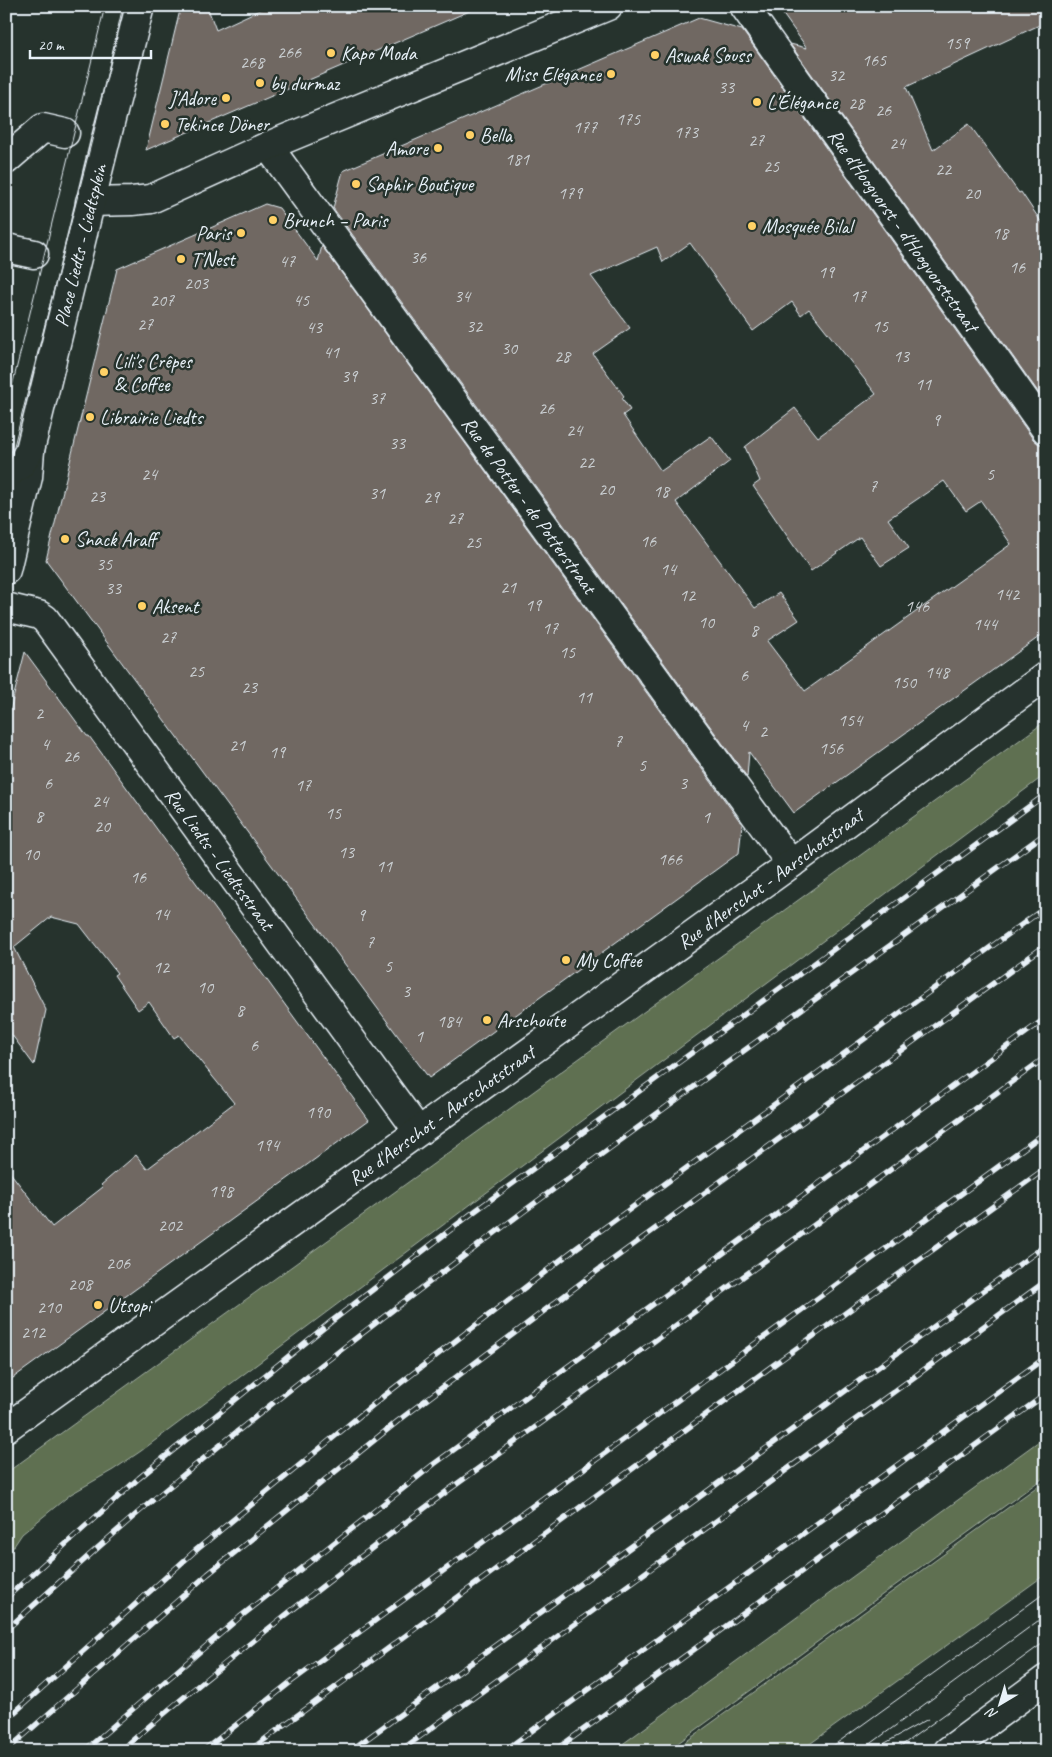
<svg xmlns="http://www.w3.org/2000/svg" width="1052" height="1757" viewBox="0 0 1052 1757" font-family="Caveat,sans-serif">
  <rect width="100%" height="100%" fill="#26332d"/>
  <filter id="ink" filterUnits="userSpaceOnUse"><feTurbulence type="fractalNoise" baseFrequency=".02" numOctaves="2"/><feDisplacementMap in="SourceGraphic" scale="10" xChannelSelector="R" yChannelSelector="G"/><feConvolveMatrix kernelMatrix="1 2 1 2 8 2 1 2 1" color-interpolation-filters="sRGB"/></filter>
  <g filter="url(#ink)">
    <g fill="#5e6f51" stroke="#a3b0a4">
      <path d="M1046 721V774L141 1451 113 1470 71 1494 22 1534 6 1558V1473Z"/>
      <path d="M1046 1436V1476L667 1751H613Z"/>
      <path d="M1046 1480V1574L800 1751H673Z"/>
    </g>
    <g fill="#706862" stroke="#e8f1f8" fill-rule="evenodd">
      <path d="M181 6H207L216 30 268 6H481L146 150Z"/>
      <path d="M777 6H1046V22L906 87 933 150 969 124 1019 193 1021 192 1046 229V403L790 44 807 48Z"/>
      <path d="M699 18 742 30 1033 439 1039 444 1046 445V632L794 813 749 752 747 777 333 208 343 171ZM690 243 753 331 792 302 801 315 809 309 876 394 818 437 795 408 745 447 760 481 753 486 811 571 860 537 881 566 909 548 888 519 944 481 966 511 981 501 1011 544 805 691 767 641 799 620 779 593 755 608 676 502 730 461 711 436 661 471 623 415 630 410 622 398 624 396 593 354 630 328 591 276 657 247 663 262Z"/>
      <path d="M265 204 279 208 318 261 322 246 742 824 739 853 429 1078 46 560 117 269Z"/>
      <path d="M25 652 87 736H89L369 1120 6 1383V1167L52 1227 103 1187 101 1185 136 1155 147 1169 234 1103 179 1035 174 1038 149 1002 138 1010 114 975 117 973 79 924 51 917 14 947 46 1010 34 1065 6 1027V726Z"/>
    </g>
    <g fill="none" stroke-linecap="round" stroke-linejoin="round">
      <g stroke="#e8f1f8" stroke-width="31">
        <g id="street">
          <path id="s1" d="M744 6 1046 430"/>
          <path id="s2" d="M268 146 791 864"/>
          <path d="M6 160 43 128 65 133"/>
          <path d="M90 202 132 201 151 199 268 146 608 6"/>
          <path d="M6 248 34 254"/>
          <path d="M6 570 28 477 30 450"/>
          <path id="s3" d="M6 607 39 615 45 619 418 1131"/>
          <path id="s4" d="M6 1428 791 864 1046 676"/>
          <path d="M948 1751 1046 1679"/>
        </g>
      </g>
      <g stroke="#e8f1f8" stroke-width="31">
        <g id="secondary">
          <path id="s5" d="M6 475 20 465 30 450 105 143 140 6"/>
        </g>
      </g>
      <use href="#street" stroke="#26332d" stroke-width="28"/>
      <use href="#secondary" stroke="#26332d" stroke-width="28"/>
      <g stroke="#e8f1f8" stroke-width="1">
        <path d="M6 411 105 6"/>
        <path d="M6 477 92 140 123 6"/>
        <path d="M826 1751 1046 1592"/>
        <path d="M861 1751 1046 1615"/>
        <path d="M871 1751 928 1719"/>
        <path d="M894 1751 1046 1641"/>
      </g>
      <g stroke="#e8f1f8" stroke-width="5.5">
        <g id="rail">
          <path d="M6 1598 139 1478 332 1321 471 1214 1046 794"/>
          <path d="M6 1630C57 1585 107 1538 159 1495 444 1260 747 1050 1046 833"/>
          <path d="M6 1720 195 1551 385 1395 575 1249 1046 907"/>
          <path d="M6 1751 208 1574 398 1421 593 1274 1046 945"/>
          <path d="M84 1751 240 1617 434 1464 1046 1018"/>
          <path d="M120 1751C227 1659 338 1573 450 1489L1046 1057"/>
          <path d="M203 1751 292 1681 1046 1132"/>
          <path d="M249 1751 772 1366 1046 1168"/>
          <path d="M350 1751 1046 1245"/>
          <path d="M400 1751 1046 1281"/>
          <path d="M504 1751 1046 1357"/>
          <path d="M554 1751 1046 1394"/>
        </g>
      </g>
      <use href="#rail" stroke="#26332d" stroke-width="4" stroke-dasharray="11" stroke-linecap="butt"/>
    </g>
  </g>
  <g fill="#ffd166" stroke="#26332d" stroke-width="2">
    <circle cx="331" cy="53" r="5"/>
    <circle cx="655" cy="55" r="5"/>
    <circle cx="611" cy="74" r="5"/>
    <circle cx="260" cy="83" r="5"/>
    <circle cx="226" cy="98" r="5"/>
    <circle cx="757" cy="102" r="5"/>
    <circle cx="165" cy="124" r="5"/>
    <circle cx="470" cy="135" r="5"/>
    <circle cx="438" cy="148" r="5"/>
    <circle cx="356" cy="184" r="5"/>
    <circle cx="273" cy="220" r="5"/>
    <circle cx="752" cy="226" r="5"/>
    <circle cx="241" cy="233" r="5"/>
    <circle cx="181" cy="259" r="5"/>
    <circle cx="104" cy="372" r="5"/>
    <circle cx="90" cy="417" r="5"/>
    <circle cx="65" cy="539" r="5"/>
    <circle cx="142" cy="606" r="5"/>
    <circle cx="566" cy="960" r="5"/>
    <circle cx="487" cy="1020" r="5"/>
    <circle cx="98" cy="1305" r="5"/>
  </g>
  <g text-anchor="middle" stroke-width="5" stroke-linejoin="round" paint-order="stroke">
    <g font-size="18" fill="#cacfd2">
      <text x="957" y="49">159</text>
      <text x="289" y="58">266</text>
      <text x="874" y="66">165</text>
      <text x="252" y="68">268</text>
      <text x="836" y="81">32</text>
      <text x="726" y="93">33</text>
      <text x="856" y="109">28</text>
      <text x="883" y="116">26</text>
      <text x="628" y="125">175</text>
      <text x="585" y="133">177</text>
      <text x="686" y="138">173</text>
      <text x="756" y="146">27</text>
      <text x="897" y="149">24</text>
      <text x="517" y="165">181</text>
      <text x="771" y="172">25</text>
      <text x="943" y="175">22</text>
      <text x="570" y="199">179</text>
      <text x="972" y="199">20</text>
      <text x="1000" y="239">18</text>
      <text x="418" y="263">36</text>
      <text x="287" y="267">47</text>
      <text x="1017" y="273">16</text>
      <text x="826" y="278">19</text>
      <text x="196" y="289">203</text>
      <text x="462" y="302">34</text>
      <text x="858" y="302">17</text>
      <text x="162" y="306">207</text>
      <text x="301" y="306">45</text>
      <text x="145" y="330">27</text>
      <text x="474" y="332">32</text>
      <text x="880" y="332">15</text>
      <text x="314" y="333">43</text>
      <text x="509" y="354">30</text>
      <text x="331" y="358">41</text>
      <text x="562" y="362">28</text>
      <text x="901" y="362">13</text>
      <text x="349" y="382">39</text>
      <text x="923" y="390">11</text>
      <text x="377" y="404">37</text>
      <text x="546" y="414">26</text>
      <text x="936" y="426">9</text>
      <text x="574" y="436">24</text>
      <text x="397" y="449">33</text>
      <text x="586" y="468">22</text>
      <text x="149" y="480">24</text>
      <text x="990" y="480">5</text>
      <text x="873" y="492">7</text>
      <text x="606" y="495">20</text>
      <text x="661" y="497">18</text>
      <text x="377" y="499">31</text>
      <text x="97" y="502">23</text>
      <text x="431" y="503">29</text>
      <text x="455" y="524">27</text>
      <text x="648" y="547">16</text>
      <text x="473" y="548">25</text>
      <text x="104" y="570">35</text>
      <text x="668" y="575">14</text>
      <text x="508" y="593">21</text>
      <text x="113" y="594">33</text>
      <text x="1007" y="600">142</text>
      <text x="687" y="601">12</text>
      <text x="533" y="611">19</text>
      <text x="917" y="612">146</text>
      <text x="706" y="628">10</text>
      <text x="985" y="630">144</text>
      <text x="550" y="634">17</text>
      <text x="754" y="636">8</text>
      <text x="168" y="643">27</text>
      <text x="567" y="658">15</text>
      <text x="196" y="677">25</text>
      <text x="937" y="678">148</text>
      <text x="744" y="681">6</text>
      <text x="904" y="688">150</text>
      <text x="249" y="693">23</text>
      <text x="584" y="703">11</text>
      <text x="39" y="719">2</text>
      <text x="850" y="726">154</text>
      <text x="744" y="731">4</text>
      <text x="763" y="737">2</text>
      <text x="618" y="747">7</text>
      <text x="45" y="750">4</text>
      <text x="237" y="751">21</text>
      <text x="831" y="754">156</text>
      <text x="277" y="758">19</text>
      <text x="71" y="762">26</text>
      <text x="642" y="771">5</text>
      <text x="48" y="789">6</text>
      <text x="683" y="789">3</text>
      <text x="303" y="791">17</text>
      <text x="100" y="807">24</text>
      <text x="333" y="819">15</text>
      <text x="39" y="822">8</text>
      <text x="706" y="823">1</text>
      <text x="102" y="832">20</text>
      <text x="346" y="858">13</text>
      <text x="31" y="860">10</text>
      <text x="670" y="865">166</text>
      <text x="384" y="872">11</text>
      <text x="138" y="883">16</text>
      <text x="161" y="920">14</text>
      <text x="361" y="921">9</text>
      <text x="370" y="948">7</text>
      <text x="388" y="972">5</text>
      <text x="161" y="973">12</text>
      <text x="205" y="993">10</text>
      <text x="406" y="997">3</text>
      <text x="240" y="1016">8</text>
      <text x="449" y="1027">184</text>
      <text x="419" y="1042">1</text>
      <text x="254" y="1051">6</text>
      <text x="318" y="1118">190</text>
      <text x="267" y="1151">194</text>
      <text x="221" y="1197">198</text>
      <text x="170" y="1231">202</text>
      <text x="118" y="1269">206</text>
      <text x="80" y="1290">208</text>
      <text x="49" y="1313">210</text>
      <text x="33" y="1338">212</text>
    </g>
    <g font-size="20" fill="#e8f1f8" stroke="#26332d" text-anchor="start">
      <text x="341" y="60">Kapo Moda</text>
      <text x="665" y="62">Aswak Souss</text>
      <text x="601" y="81" text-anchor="end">Miss Elégance</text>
      <text x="270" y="90">by durmaz</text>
      <text x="216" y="105" text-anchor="end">J'Adore</text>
      <text x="767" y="109">L'Élégance</text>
      <text x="175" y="131">Tekince Döner</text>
      <text x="480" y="142">Bella</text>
      <text x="428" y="155" text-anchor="end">Amore</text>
      <text x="366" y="191">Saphir Boutique</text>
      <text x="283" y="227">Brunch – Paris</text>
      <text x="762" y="233">Mosquée Bilal</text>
      <text x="231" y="240" text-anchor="end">Paris</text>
      <text x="191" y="266">T'Nest</text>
      <text x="114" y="368">Lili's Crêpes<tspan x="114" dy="23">&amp; Coffee</tspan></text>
      <text x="100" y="424">Librairie Liedts</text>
      <text x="75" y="546">Snack Araff</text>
      <text x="152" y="613">Aksent</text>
      <text x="576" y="967">My Coffee</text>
      <text x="497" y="1027">Arschoute</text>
      <text x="108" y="1312">Utsopi</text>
    </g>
    <g font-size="20" fill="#e8f1f8" stroke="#26332d">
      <text dy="7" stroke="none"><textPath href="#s1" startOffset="275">Rue d'Hoogvorst - d'Hoogvorststraat</textPath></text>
      <text dy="7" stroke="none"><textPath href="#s5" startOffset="246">Place Liedts - Liedtsplein</textPath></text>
      <text dy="7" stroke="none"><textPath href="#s2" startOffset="444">Rue de Potter - de Potterstraat</textPath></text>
      <text dy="7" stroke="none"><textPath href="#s3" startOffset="338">Rue Liedts - Liedtsstraat</textPath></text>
      <text dy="7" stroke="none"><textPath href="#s4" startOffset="941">Rue d'Aerschot - Aarschotstraat</textPath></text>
      <text dy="7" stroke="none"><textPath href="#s4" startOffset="536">Rue d'Aerschot - Aarschotstraat</textPath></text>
    </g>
  </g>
  <rect width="1052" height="1757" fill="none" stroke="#26332d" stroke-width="25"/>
  <rect x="12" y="12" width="1027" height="1732" fill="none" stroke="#e8f1f8" stroke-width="2" filter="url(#ink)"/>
  <g transform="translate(1000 1704) rotate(218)" stroke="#26332d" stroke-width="4" paint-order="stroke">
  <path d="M0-4L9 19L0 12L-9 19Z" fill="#e8f1f8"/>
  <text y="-8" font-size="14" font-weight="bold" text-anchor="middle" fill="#e8f1f8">N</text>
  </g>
  <path d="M30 50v8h121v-8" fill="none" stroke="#e8f1f8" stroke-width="2.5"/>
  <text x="38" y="50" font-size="15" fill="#e8f1f8" stroke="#26332d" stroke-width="4" paint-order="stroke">20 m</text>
</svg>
